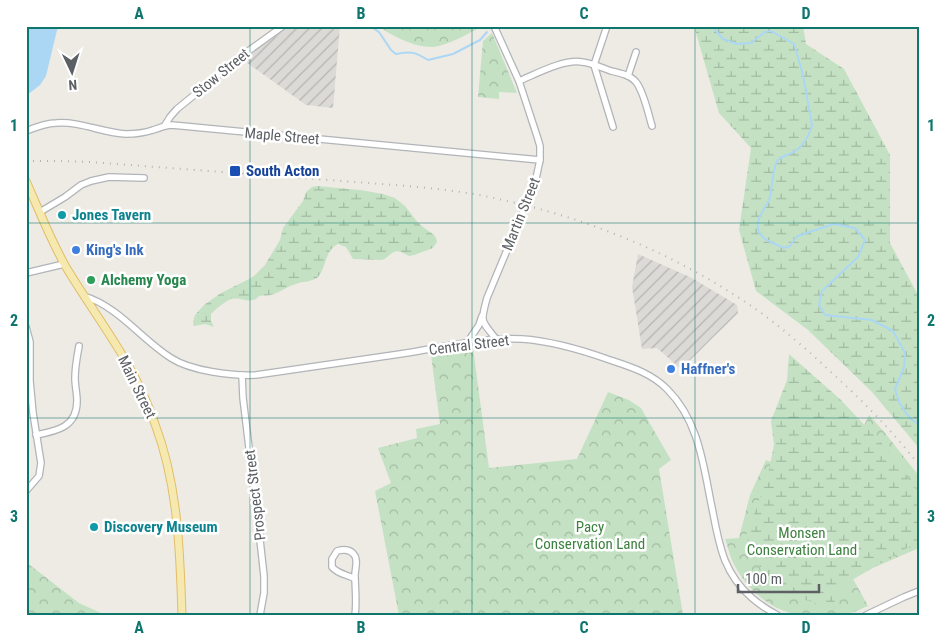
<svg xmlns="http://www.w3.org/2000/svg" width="945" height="641" viewBox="0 0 945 641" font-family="'Roboto Condensed',sans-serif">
  <defs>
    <pattern id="industrial-furrows" width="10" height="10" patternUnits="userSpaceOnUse" patternTransform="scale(1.25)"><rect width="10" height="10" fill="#dcdad6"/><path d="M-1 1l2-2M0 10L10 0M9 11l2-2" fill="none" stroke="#b6b4b1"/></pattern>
    <pattern id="forest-crowns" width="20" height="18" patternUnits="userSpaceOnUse" patternTransform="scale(1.25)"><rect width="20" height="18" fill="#c4e2c3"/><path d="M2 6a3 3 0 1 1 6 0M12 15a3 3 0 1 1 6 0" fill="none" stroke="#a2baa2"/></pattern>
    <pattern id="wetland-marsh" width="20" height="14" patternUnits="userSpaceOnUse" patternTransform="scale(1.25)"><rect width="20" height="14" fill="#c4e2c3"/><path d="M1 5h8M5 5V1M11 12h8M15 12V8" fill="none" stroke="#a2baa2"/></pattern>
  </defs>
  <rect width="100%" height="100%" fill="#edebe4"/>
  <g fill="url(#industrial-furrows)">
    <path d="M290 26H340L333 108 306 105 243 60Z"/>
    <path d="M638 254 692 278 737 305 738 313 681 369 657 348 642 349 632 287Z"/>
  </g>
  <g fill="url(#forest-crowns)">
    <path d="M378 26H483C469 33 448 46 432 47 414 47 392 36 378 26Z"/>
    <path d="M492 33 517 93 499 92V99L478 97 483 41Z"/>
    <path d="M473 348 489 468 577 459 608 392 629 400 641 408 671 460 659 469 683 615H399L375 491 391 483 378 448 417 438 416 429 440 424 431 355Z"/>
    <path d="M869 415 885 433 919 476V548L852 577 868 606C862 608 856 612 850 613 840 616 829 615 819 615 812 615 803 616 796 614 771 610 748 590 736 568 730 559 729 549 725 539L739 538 750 495 766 460 834 487Z"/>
    <path d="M26 562 79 603 105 615H26Z"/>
  </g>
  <g fill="url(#wetland-marsh)">
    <path d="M694 26H803L806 44 844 69 890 155V243L919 297V448L872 392 808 330 756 291 739 230 751 148 719 113Z"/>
    <path d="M317 186 360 190 383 194 395 198 405 206 419 224 434 235 436 238 437 242 433 248 414 255 409 256 401 252 397 251 392 253 386 258 382 260 353 259 346 247 338 244C324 251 327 267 318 277 313 282 303 281 296 284 288 286 282 291 274 294 270 296 264 295 259 296 249 306 242 296 231 299 224 302 216 309 211 314V321L214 327 205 324 194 326 193 322 195 315 204 305 221 293 247 280 254 276 265 265 280 240 283 228 303 201 306 192 312 187Z"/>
    <path d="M789 354 841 400 885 447 919 493V541L840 587 832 608 772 590 756 560 746 535 767 479 774 445 771 421 787 380Z"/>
  </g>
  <path fill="#abd7f5" d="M26 26H58L46 76 40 85 26 96Z"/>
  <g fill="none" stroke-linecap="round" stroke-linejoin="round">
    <g stroke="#abd7f5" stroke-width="2">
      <path d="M370 26 379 32 391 50 396 54C411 51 415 52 428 60L453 54 480 40 487 32"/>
      <path d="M712 26 723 39 737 44 751 43 765 32 771 31 794 44 803 75 812 126C809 135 803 146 795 151 790 155 783 155 778 160 773 164 772 188 770 197 767 208 753 220 759 232 763 241 776 244 784 248L790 246 796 237 812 231 834 224 855 228 865 240 858 257 822 291 819 305 825 315 872 320 893 331 905 353 904 367 895 389 899 402 906 413 912 420 919 424"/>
    </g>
    <g stroke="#b1b4b8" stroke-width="8">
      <g id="minor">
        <path d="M494 26 519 81 537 136 540 146V160L535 183 487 298C480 323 481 320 496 339"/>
        <path d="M594 65 613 127"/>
        <path d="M594 65 607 26"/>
        <path d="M628 76 636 52"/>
        <path d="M519 81C536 74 563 59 582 62 592 63 602 68 611 71 620 73 630 75 636 82 644 92 648 113 652 126"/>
        <path d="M165 125 170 117 177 109 247 52 283 26"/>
        <path d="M26 131C36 127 46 123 56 123 80 121 103 133 126 134 135 134 144 133 153 130 160 128 165 125 172 125L540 160"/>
        <path d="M40 212 65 197 81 185 91 181 109 177 144 178"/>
        <path d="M26 273 64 264"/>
        <path d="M84 296C119 307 141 339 171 358 191 371 232 376 256 375 309 367 361 360 413 352 449 346 486 337 522 339 552 341 582 350 610 360 631 367 651 373 667 389 698 420 703 462 711 503 719 541 721 571 752 598 760 605 768 610 777 615"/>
        <path d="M26 327 30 342V381L33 413 41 463 39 476 26 491"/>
        <path d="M467 343 479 325 482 316"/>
        <path d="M242 375 243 398 258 522 264 576V593L260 615"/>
        <path d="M36 435C57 431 77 427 77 401 77 393 75 386 75 378 75 367 77 357 79 346"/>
        <path d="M355 615C357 601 355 589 355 575 355 569 358 562 355 556 351 549 344 549 337 551L332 559V567C339 575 347 574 355 579"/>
        <path d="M866 615 904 597 919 591"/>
      </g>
    </g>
    <g stroke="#e2bd68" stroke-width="9">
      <path id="major" d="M26 181C39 210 50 239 66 267 85 299 108 330 127 363 138 382 148 403 155 424 178 485 180 550 182 615"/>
    </g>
    <use href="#minor" stroke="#fff" stroke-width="5.5"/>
    <use href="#major" stroke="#f6e9b0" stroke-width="7"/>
    <path stroke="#b2b3b3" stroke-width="2" stroke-dasharray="1 6" stroke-linecap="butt" d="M26 161H58L90 162 408 186C438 189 469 192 498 199 593 219 685 258 764 315 788 333 811 353 833 374 864 402 893 432 919 465"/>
  </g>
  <path fill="none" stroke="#0f766e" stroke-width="1" stroke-opacity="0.55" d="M250 26V615M472 26V615M695 26V615M26 223H919M26 418H919"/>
  <rect fill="#1a4fb4" stroke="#fff" stroke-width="2" x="229" y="165" width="12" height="12" rx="2.5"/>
  <g fill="#0f9aa8" stroke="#fff" stroke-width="2">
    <circle cx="62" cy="215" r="5"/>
    <circle cx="94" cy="527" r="5"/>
  </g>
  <g fill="#3f7fe0" stroke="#fff" stroke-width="2">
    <circle cx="76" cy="250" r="5"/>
    <circle cx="671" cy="369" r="5"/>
  </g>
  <circle fill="#2e9e5b" stroke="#fff" stroke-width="2" cx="91" cy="280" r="5"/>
  <g text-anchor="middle" stroke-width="5" stroke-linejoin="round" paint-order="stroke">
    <g font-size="15" fill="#5c5f63" stroke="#fff">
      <text transform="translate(221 73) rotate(-39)" y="5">Stow Street</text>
      <text transform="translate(282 136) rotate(5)" y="5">Maple Street</text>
      <text transform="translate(521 214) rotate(-68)" y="5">Martin Street</text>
      <text transform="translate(469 345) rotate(-7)" y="5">Central Street</text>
      <text transform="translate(137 387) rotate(64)" y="5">Main Street</text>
      <text transform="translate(255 495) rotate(-97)" y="5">Prospect Street</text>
    </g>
    <g font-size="15" font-weight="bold" fill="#164399" stroke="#fff" text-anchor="start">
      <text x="246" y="176">South Acton</text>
    </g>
    <g font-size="15" font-weight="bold" fill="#0d838f" stroke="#fff" text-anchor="start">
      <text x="72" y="220">Jones Tavern</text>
      <text x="104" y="532">Discovery Museum</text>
    </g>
    <g font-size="15" font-weight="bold" fill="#366cbe" stroke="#fff" text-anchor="start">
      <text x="86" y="255">King's Ink</text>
      <text x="681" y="374">Haffner's</text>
    </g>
    <g font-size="15" font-weight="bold" fill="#27864d" stroke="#fff" text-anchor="start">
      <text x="101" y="285">Alchemy Yoga</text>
    </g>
    <g font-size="15" fill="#3e8040" stroke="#fff">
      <text x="590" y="532">Pacy<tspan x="590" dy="17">Conservation Land</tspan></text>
      <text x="802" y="538">Monsen<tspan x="802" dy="17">Conservation Land</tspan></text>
    </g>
  </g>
  <rect width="945" height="641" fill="none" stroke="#ffffff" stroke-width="55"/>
  <g transform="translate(72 72) rotate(176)" stroke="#ffffff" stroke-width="4" paint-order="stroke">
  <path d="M0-4L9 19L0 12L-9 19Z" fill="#5c5f63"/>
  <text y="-8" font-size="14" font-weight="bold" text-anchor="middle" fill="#5c5f63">N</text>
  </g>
  <path d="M738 584v8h81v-8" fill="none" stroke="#5c5f63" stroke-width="2.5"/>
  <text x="745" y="584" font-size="15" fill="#5c5f63" stroke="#ffffff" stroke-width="4" paint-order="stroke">100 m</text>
  <rect x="28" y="28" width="890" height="586" fill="none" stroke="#0f766e" stroke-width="2"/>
  <g font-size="16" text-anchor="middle" font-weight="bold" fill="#0f766e">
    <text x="139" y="19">A</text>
    <text x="361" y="19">B</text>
    <text x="584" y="19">C</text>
    <text x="806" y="19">D</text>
    <text x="14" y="131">1</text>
    <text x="931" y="131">1</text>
    <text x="14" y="326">2</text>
    <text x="931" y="326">2</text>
    <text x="14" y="522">3</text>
    <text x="931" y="522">3</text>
    <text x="139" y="633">A</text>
    <text x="361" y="633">B</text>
    <text x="584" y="633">C</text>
    <text x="806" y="633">D</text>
  </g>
</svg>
